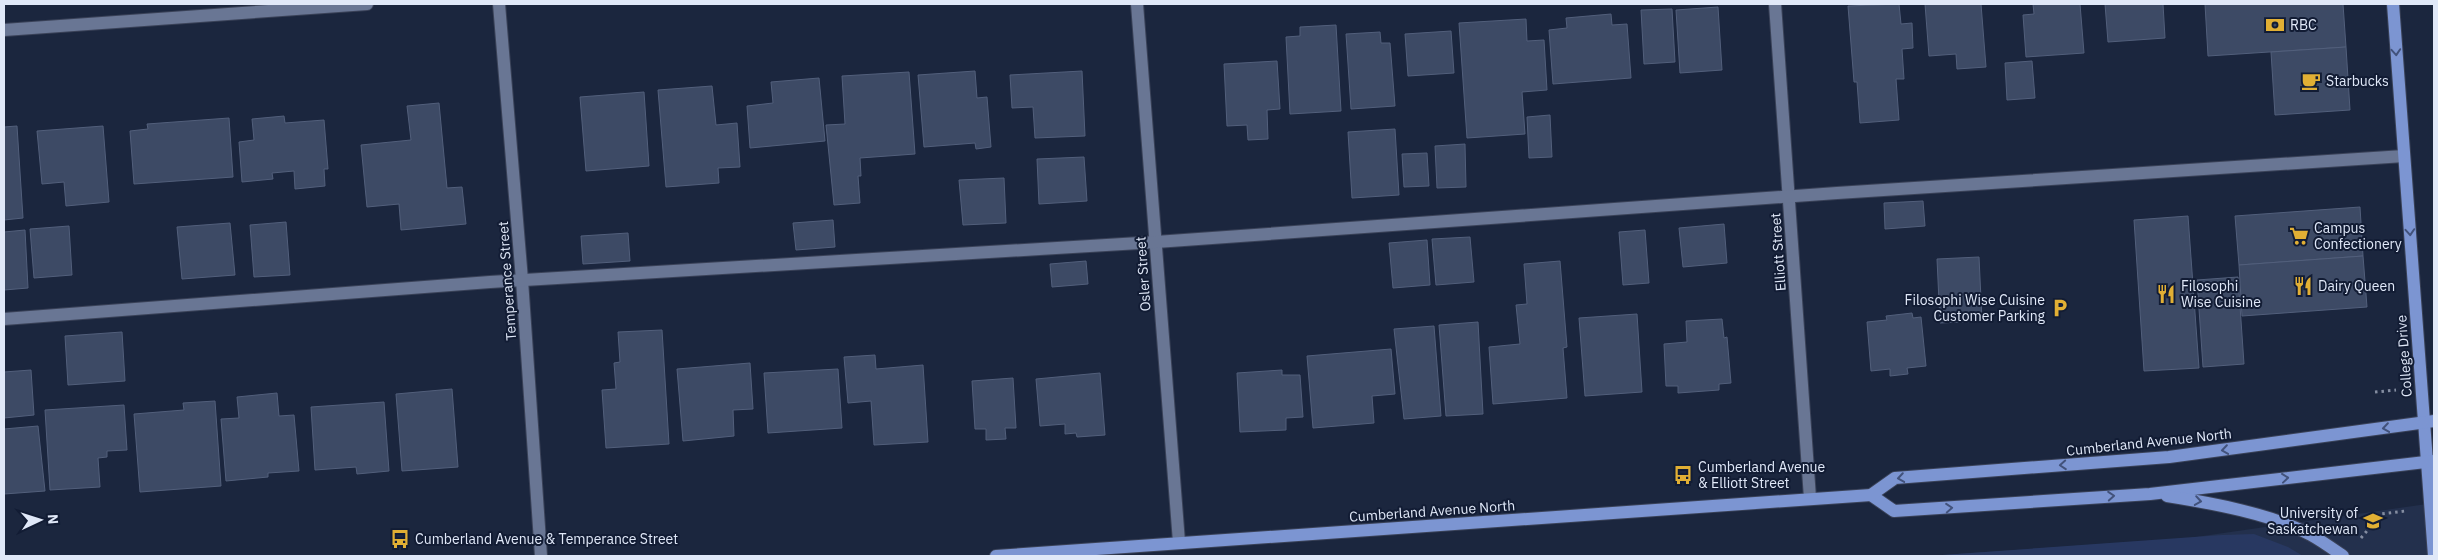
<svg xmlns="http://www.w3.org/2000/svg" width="2438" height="560" viewBox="0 0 2438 560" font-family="'IBM Plex Sans',sans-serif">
  <rect width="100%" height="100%" fill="#1b263e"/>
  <path fill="#23304d" d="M2434 503V556H1928L2189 538Z"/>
  <path fill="#283861" d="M2254 534 2288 547 2303 556H1928L2222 535Z"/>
  <g fill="#3d4a65" stroke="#525f7b">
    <path d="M1899 4 1901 24 1912 23 1913 48 1902 49 1904 79H1896L1899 120 1860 123 1857 82H1854L1848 6Z"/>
    <path d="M1925 4H1981L1986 67 1957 69 1956 54 1929 56Z"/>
    <path d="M2033 4H2080L2084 53 2026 57 2023 15 2034 14Z"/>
    <path d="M2105 4H2163L2165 38 2108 42Z"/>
    <path d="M2205 4H2343L2346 47 2208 56Z"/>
    <path d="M1718 7 1722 70 1680 73 1676 10Z"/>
    <path d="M1672 9 1675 62 1644 64 1641 10Z"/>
    <path d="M1611 14 1612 25 1627 24 1631 78 1553 84 1549 30 1567 28 1566 18Z"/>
    <path d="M1526 19 1527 41 1544 40 1547 90 1522 92 1525 134 1467 138 1459 23Z"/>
    <path d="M1336 25 1341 111 1290 114 1286 37 1300 36V27Z"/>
    <path d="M1451 31 1454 73 1408 76 1405 34Z"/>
    <path d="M1380 32 1381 43H1390L1395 106 1351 109 1346 34Z"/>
    <path d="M2346 47 2350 110 2275 115 2271 52Z"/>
    <path d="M1277 61 1280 109 1267 110 1268 139 1248 140 1247 125 1227 126 1224 64Z"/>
    <path d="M2032 61 2035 98 2007 100 2005 63Z"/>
    <path d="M975 71 977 98 987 97 991 147 976 149 975 143 924 147 918 75Z"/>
    <path d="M1082 71 1085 136 1035 138 1033 107 1012 108 1010 75Z"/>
    <path d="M909 72 915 154 860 158 861 176H858L860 203 834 205 826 125 845 124 842 76Z"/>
    <path d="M819 78 825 141 750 148 747 106 773 103 771 82Z"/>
    <path d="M712 86 716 125 737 123 740 167 718 168 719 183 666 187 658 90Z"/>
    <path d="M644 92 649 166 586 171 580 97Z"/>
    <path d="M439 103 447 188 462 187 466 224 401 230 399 204 367 207 361 145 411 140 407 106Z"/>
    <path d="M1550 115 1552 157 1529 158 1527 117Z"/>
    <path d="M284 116 285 123 324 120 328 169H324L325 186 295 189 294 171 272 173 273 179 242 182 239 142 254 140 252 119Z"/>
    <path d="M229 118 233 177 134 184 130 131 148 129 147 124Z"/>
    <path d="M17 126 23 218 4 220V127Z"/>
    <path d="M103 126 109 202 66 206 64 182 42 184 37 131Z"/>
    <path d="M1395 129 1399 195 1352 198 1348 132Z"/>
    <path d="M1465 144 1466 187 1437 188 1435 146Z"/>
    <path d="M1427 153 1429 186 1404 187 1402 154Z"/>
    <path d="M1084 157 1087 201 1039 204 1037 159Z"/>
    <path d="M1004 178 1006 223 963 225 959 180Z"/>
    <path d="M1923 201 1925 226 1885 229 1884 203Z"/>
    <path d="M2360 207 2363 256 2239 265 2235 216Z"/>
    <path d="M2188 216 2199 368 2144 371 2134 220Z"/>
    <path d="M833 220 835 247 796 250 793 223Z"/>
    <path d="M286 222 290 275 254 277 250 225Z"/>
    <path d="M230 223 235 275 182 279 177 227Z"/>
    <path d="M1724 224 1727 263 1683 267 1679 228Z"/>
    <path d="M69 226 72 275 34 278 30 229Z"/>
    <path d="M25 230 28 288 4 290V232Z"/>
    <path d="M1645 230 1649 283 1623 285 1619 232Z"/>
    <path d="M628 233 630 261 583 264 581 236Z"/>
    <path d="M1470 237 1474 282 1436 285 1432 239Z"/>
    <path d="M1427 240 1430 285 1393 288 1389 243Z"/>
    <path d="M2363 256 2367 307 2242 316 2239 265Z"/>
    <path d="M1979 257 1982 321 1940 323 1937 259Z"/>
    <path d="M1086 261 1088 284 1052 287 1050 264Z"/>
    <path d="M1560 261 1567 347 1563 348 1567 398 1493 404 1489 347 1520 344 1516 305 1527 304 1524 264Z"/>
    <path d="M2238 277 2244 364 2203 367 2197 280Z"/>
    <path d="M1912 313 1913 318 1921 317 1926 366 1907 368 1908 374 1890 376V369L1871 371 1867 322 1887 320 1886 316Z"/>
    <path d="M1637 314 1642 392 1585 396 1579 318Z"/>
    <path d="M1722 319 1724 338 1727 337 1731 383 1719 384V390L1678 393V386H1666L1664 344 1687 342 1686 321Z"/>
    <path d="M1478 322 1483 414 1446 416 1439 325Z"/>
    <path d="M1434 326 1441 416 1404 419 1394 329Z"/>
    <path d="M662 330 669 444 606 448 602 390 616 389 614 363 620 362 618 332Z"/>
    <path d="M122 332 125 381 68 385 65 336Z"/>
    <path d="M1391 349 1395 394 1372 396 1374 423 1313 428 1307 356Z"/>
    <path d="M875 355 876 369 923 365 928 442 874 445 871 401 848 403 844 357Z"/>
    <path d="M750 363 753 409 733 410 734 436 683 441 677 369Z"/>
    <path d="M838 369 842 428 768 433 764 373Z"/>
    <path d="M31 370 34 415 4 418V372Z"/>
    <path d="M1282 370V375H1300L1303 417 1286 418V430L1240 432 1237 373Z"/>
    <path d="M1100 373 1105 435 1077 437 1076 433 1065 434V424L1040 426 1036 379Z"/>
    <path d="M1013 378 1016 428H1005L1006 439 986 440V429H975L972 381Z"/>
    <path d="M452 389 458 467 402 471 396 394Z"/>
    <path d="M277 393 279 416 294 415 299 471 268 473V477L226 481 221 419 239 418 237 397Z"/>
    <path d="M215 401 221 486 140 492 134 414 184 410 183 403Z"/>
    <path d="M384 402 389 471 357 474 356 467 315 470 311 407Z"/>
    <path d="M124 405 127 450 107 451V457L98 458 100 487 50 490 45 410Z"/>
    <path d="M38 426 45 491 4 494V429Z"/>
  </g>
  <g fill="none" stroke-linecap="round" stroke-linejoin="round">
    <g stroke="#3a4258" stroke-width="14">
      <g id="minor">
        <path d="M499 4 522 280 541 556"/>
        <path d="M1137 4 1179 542"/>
        <path d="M1775 4 1810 498"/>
        <path d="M4 30 367 4"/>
        <path d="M4 319 490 282 1156 242 1837 193 2404 156"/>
      </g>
    </g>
    <g stroke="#3a4258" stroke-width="14">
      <g id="major">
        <path d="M2393 4 2434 556"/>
        <path d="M1871 495 1894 511 2150 494 2434 461"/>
        <path d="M2167 496C2211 503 2272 514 2311 535 2322 541 2333 549 2343 556"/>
        <path d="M996 556 1871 495 1895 478 2169 457 2434 421"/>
      </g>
    </g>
    <g stroke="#848da1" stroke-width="3" stroke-dasharray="2.5 4" stroke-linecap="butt">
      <path d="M2375 392 2396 390"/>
      <path d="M2361 538 2381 514 2405 511"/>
    </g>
    <use href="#minor" stroke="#697694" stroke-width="12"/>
    <use href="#major" stroke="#7c95d2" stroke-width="12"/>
  </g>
  <defs><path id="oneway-chevron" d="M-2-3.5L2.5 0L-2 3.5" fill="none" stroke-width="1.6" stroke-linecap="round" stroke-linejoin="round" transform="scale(1.25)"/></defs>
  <g stroke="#42527b">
    <use href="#oneway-chevron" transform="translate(2396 52) rotate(86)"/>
    <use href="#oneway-chevron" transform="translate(2410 232) rotate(86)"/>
    <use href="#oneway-chevron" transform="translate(2386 428) rotate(172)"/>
    <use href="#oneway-chevron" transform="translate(2225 450) rotate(172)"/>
    <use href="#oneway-chevron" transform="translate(2063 465) rotate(176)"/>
    <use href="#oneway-chevron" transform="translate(1901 478) rotate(171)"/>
    <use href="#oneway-chevron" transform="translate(2285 478) rotate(-6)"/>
    <use href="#oneway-chevron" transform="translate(2111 496) rotate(-4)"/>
    <use href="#oneway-chevron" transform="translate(2198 501) rotate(9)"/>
    <use href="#oneway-chevron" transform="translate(1949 508) rotate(-4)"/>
  </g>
  <defs>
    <g id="bank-bare" transform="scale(1.5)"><path d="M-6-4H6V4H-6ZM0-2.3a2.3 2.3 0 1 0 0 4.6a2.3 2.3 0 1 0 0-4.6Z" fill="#e1af34" stroke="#121c34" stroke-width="2.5" paint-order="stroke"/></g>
    <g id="cafe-bare" transform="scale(1.5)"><path d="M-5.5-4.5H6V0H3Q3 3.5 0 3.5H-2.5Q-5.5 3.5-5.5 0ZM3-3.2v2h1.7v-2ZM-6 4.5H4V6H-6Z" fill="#e1af34" stroke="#121c34" stroke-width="2.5" paint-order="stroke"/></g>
    <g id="supermarket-bare" transform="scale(1.5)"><path d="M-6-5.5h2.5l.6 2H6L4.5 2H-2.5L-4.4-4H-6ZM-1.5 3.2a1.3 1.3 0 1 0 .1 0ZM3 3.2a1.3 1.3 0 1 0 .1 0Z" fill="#e1af34" stroke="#121c34" stroke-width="2.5" paint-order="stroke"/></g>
    <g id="restaurant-bare" transform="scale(1.5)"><path d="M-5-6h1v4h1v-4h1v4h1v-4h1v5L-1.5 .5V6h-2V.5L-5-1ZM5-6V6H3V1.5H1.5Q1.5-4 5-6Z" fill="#e1af34" stroke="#121c34" stroke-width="2.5" paint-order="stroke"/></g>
    <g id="parking-bare" transform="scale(1.5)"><path d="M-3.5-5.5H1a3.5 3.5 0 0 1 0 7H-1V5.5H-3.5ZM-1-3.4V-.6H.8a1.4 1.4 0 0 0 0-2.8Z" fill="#e1af34" stroke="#121c34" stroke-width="2.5" paint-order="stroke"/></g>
    <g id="bus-bare" transform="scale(1.5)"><path d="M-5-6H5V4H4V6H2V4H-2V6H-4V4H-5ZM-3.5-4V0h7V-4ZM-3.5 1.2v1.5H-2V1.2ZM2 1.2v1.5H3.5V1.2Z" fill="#e1af34" stroke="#121c34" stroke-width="2.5" paint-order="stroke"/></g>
    <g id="university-bare" transform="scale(1.5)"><path d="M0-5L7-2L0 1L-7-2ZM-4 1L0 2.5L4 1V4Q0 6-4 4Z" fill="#e1af34" stroke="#121c34" stroke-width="2.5" paint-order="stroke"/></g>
  </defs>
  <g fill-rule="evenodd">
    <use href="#bank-bare" x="2275" y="25"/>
    <use href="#cafe-bare" x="2311" y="81"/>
    <use href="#supermarket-bare" x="2299" y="236"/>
    <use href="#restaurant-bare" x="2303" y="286"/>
    <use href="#restaurant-bare" x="2166" y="294"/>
    <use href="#parking-bare" x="2060" y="308"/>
    <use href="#bus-bare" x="1683" y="475"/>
    <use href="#university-bare" x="2373" y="521"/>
    <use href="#bus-bare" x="400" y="539"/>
  </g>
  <g text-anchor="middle" stroke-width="4" stroke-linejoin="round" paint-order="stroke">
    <g font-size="14" fill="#e0e8f8" stroke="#121c34" text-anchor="start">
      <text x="2290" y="30">RBC</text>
      <text x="2326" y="86">Starbucks</text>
      <text x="2314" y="233">Campus<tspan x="2314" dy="16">Confectionery</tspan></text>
      <text x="2181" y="291">Filosophi<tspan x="2181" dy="16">Wise Cuisine</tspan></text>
      <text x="2318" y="291">Dairy Queen</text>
      <text x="2045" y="305" text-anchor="end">Filosophi Wise Cuisine<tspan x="2045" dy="16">Customer Parking</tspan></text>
      <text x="1698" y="472">Cumberland Avenue<tspan x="1698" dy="16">&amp; Elliott Street</tspan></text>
      <text x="2358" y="518" text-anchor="end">University of<tspan x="2358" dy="16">Saskatchewan</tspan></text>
      <text x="415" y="544">Cumberland Avenue &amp; Temperance Street</text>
    </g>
    <g font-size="14" fill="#e0e8f8" stroke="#121c34">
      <text transform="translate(1778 252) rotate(-94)" y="5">Elliott Street</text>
      <text transform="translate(1143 274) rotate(-94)" y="5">Osler Street</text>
      <text transform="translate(507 281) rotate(-94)" y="5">Temperance Street</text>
      <text transform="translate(2404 356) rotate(-94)" y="5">College Drive</text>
      <text transform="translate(2149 442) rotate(-6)" y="5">Cumberland Avenue North</text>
      <text transform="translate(1432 511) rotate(-4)" y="5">Cumberland Avenue North</text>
    </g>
  </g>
  <rect width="2438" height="560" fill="none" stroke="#e0e8f8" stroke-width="10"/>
  <g transform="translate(40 520) rotate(86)" stroke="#121c34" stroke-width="4" paint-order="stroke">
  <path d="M0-4L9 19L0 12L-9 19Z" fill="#e0e8f8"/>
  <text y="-8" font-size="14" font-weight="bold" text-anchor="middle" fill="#e0e8f8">N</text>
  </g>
</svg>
